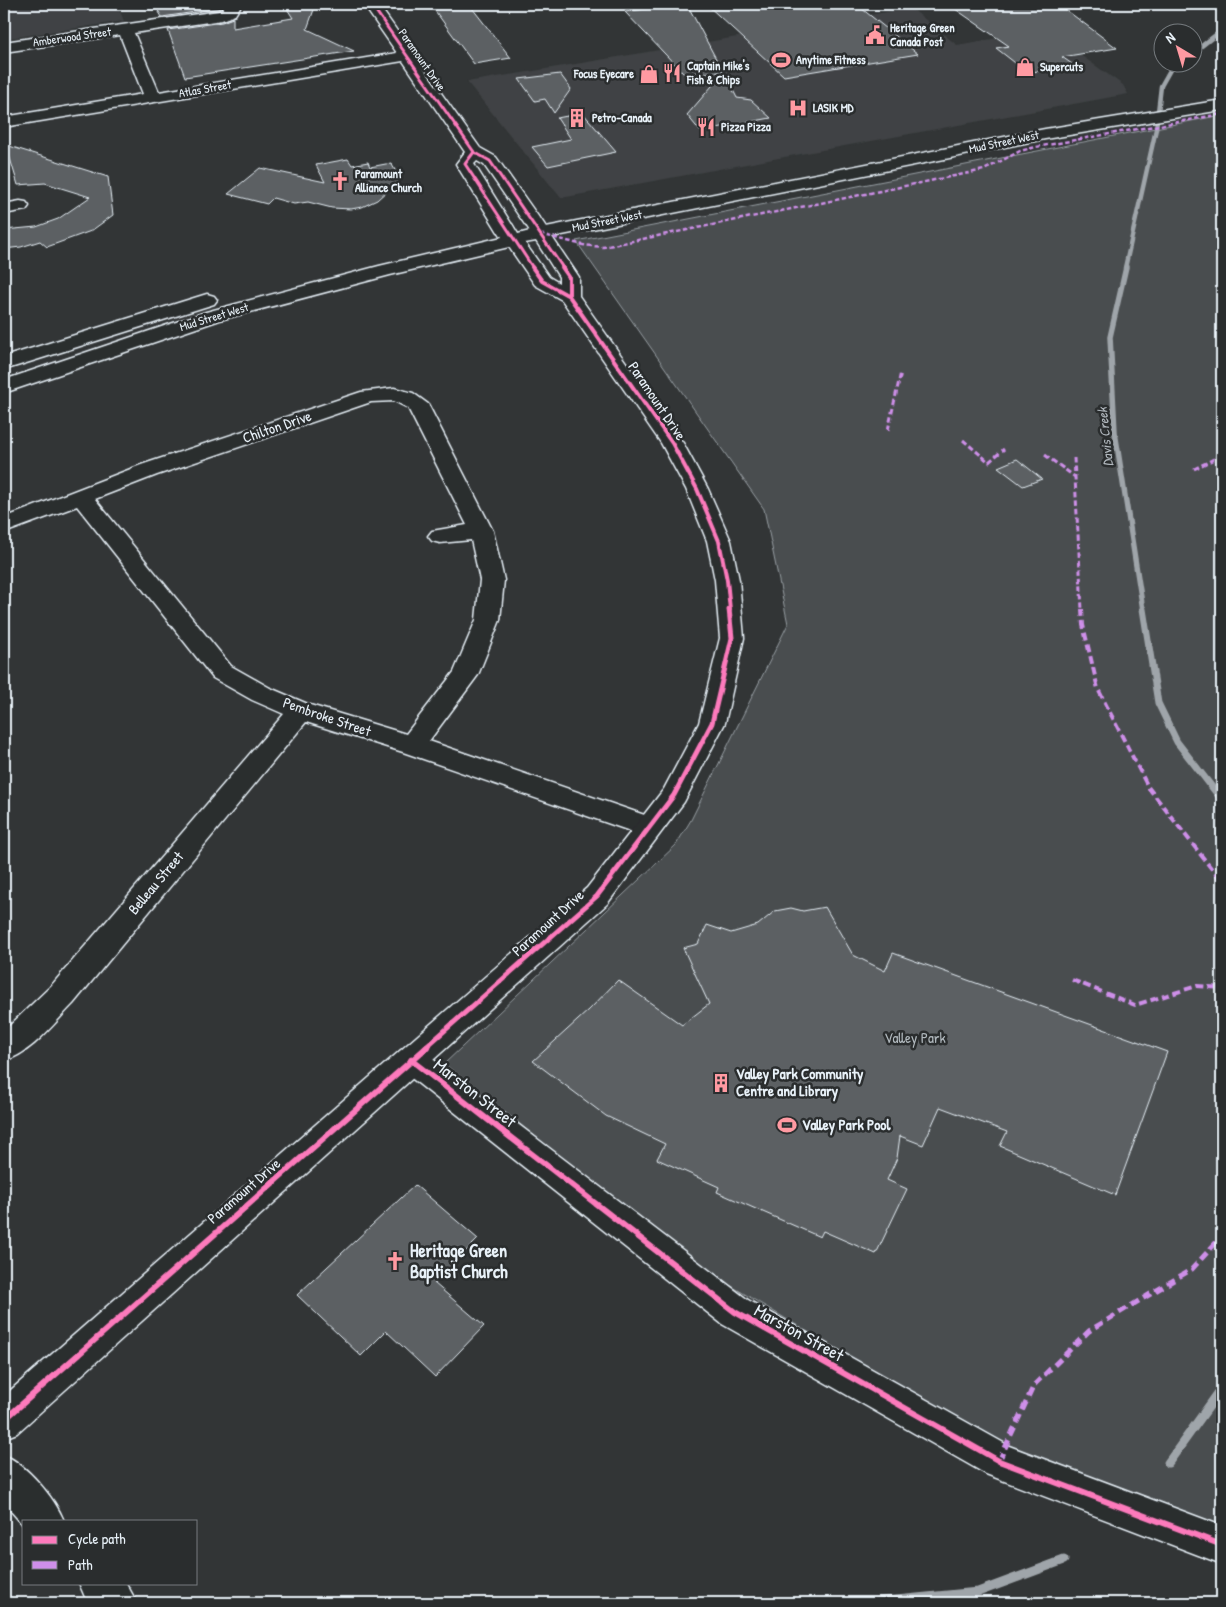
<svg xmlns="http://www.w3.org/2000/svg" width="1226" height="1607" viewBox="0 0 1226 1607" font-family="'Patrick Hand',sans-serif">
  <rect width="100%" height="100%" fill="#323536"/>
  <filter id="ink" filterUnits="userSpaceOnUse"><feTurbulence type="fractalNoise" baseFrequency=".02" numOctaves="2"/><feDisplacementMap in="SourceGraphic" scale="10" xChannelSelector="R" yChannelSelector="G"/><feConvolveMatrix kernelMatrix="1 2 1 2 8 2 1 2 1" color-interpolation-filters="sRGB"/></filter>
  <g filter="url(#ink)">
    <g fill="#3f4244">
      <path d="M4 4H117L124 21 4 39Z"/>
      <path d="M911 8 957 45 1045 30 1123 85 1128 94 561 198 467 82Z"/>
    </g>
    <path fill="#494d4f" stroke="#989fa4" d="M1222 115V1541L1013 1455 703 1269 444 1064 676 845 691 820 788 624 764 509 576 241Z"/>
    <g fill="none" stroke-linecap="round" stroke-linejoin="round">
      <g stroke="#9fa5aa" stroke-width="4.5">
        <path d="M1194 52 1222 30"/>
        <path d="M1125 268 1156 129 1161 86 1170 70 1180 62"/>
      </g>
      <path stroke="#9fa5aa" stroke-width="5.5" d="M1126 267 1110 337 1115 432 1143 610"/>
      <path stroke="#9fa5aa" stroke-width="7" d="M1143 609 1158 703 1177 742 1222 800"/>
      <g stroke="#9fa5aa" stroke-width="9">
        <path d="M1168 1463 1222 1388"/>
        <path d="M866 1603 978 1592 1064 1560"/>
      </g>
    </g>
    <g fill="#5c6063" stroke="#e8f1f8">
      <path d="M154 4H221L222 8 162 17Z"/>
      <path d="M284 4H316L307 29 354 51 185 77 168 30 222 22 233 18V28L293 18Z"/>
      <path d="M430 4H469L511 58 474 64Z"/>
      <path d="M680 4H687L723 72 684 74 625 12Z"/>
      <path d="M706 4H780V10L812 4H856L918 54 784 76Z"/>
      <path d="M948 4H1058L1117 48 1062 57 1072 64 1028 73 996 48 1009 46Z"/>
      <path d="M724 72 737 98 751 100 771 118 700 131 687 115Z"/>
      <path d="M560 74 571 89 554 113 545 99 535 101 519 79Z"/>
      <path d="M583 113 616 152 548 166 532 147 571 139 557 118Z"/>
      <path d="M6 145 108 177 113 215 91 231 47 247 40 241 21 247 4 249V230L36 227 58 219 90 197 45 183 18 185Z"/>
      <path d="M348 159 352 165 368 162 370 167 391 163 400 179 377 200 362 207 351 209 332 208 308 202 294 204 273 198 267 204 228 194 260 168 325 182 316 165Z"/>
      <path d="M1017 459 1042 479 1023 486 998 467Z"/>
      <path d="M825 907 853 955 885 971 893 953 1167 1052 1115 1195 1000 1146 1007 1132 940 1107 923 1145 900 1136 897 1158 887 1180 907 1189 876 1254 823 1231 820 1237 717 1192 719 1187 657 1159 665 1144 606 1116 533 1061 589 1010 618 980 682 1025 709 1004 683 948 698 944 707 925 731 933 758 925 775 911 791 908 803 911Z"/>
      <path d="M415 1185 478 1239 434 1283 484 1326 435 1377 386 1331 361 1356 297 1295Z"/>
    </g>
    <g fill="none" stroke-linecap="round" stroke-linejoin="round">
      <g stroke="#e8f1f8" stroke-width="3">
        <g id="minor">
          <path d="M223 4H237L240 7 235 15 222 20 134 33 159 92 397 53 363 4H378L480 148 496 157 542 222 540 226H526L484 165 477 161 474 164 514 228 512 232H498L456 164 465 152 403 61 4 127V117L143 94 120 35 4 52V42L219 11 224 9Z"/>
          <path d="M20 201 26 202 29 206 26 210 4 214V204Z"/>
          <path d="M394 388 413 393 428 404 493 531 504 580 500 620 478 675 429 741 659 820 663 827 659 834 649 837 639 834 403 752 306 722 73 1004C53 1024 32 1053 4 1061V1031L51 986 284 714 252 700 213 678 77 506 4 533V518L141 465 361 392ZM394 401 408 408 467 525 432 531 428 536 432 541 440 543 471 540 480 580 476 620 454 672 406 734 310 705 270 688 231 666 95 499 157 475 371 402Z"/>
          <path d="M411 1047 422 1051 748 1300 1009 1446 1222 1526V1564L986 1474 722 1324 400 1069 395 1060 400 1051Z"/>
          <path d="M4 1455C26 1464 55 1498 64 1521H24V1526L4 1503Z"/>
          <path d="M79 1583H126L137 1603H91L85 1597Z"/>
        </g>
      </g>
      <g stroke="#e8f1f8" stroke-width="3">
        <g id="major">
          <path d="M1222 100V110L1045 139 552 237 579 277V296L683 443 708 489 731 541 739 580 744 638 725 723 684 802 607 904 17 1433 4 1438V1396L587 888 664 789 699 723 720 638 715 580 707 541 686 489 661 443 562 300 535 285 509 247 390 275 220 320 4 393V380L206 312 379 266 502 237 496 228 498 224H512L518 234 530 231 524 222 526 218H540L546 227 1045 129ZM536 241 559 277V283L549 277 525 243Z"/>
          <path d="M207 294 214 296 217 300 214 304 4 370V357Z"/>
        </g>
      </g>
      <use href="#minor" fill="#2a2d2e" fill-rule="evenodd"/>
      <use href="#major" fill="#2a2d2e" fill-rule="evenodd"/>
      <path stroke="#ce8fe9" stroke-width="2.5" stroke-dasharray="4.5 2.5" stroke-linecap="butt" d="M540 234 583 245 603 247 984 170 1020 151 1036 147 1222 114"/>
      <g stroke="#ce8fe9" stroke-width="3" stroke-dasharray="5.5 3" stroke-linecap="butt">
        <path d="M888 430 901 372"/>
        <path d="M963 440 989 462 1004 449"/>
        <path d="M1045 455 1075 477"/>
        <path d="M1074 458 1082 610"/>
        <path d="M1194 469 1222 455"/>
      </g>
      <g stroke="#ce8fe9" stroke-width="4" stroke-dasharray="8 4" stroke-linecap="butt">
        <path d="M1082 609 1083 625 1098 689 1148 787 1222 882"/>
        <path d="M1072 980 1135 1005 1197 986 1222 988"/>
      </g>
      <path stroke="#ce8fe9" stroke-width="5" stroke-dasharray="9 5" stroke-linecap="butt" d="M999 1461 1034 1385 1089 1331 1192 1269 1222 1236"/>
      <g stroke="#2a2d2e" stroke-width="5">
        <g id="cycleway-far3">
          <path d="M371 4 474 152 490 161 563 268"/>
          <path d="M474 152 465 164 533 268"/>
        </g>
      </g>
      <g stroke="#2a2d2e" stroke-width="6">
        <g id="cycleway-far2">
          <path d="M532 267 542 281 569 296 672 443 697 489 719 541 727 580 730 610"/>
          <path d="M562 267 569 277V296"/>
        </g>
      </g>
      <g stroke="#2a2d2e" stroke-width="8">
        <path id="cycleway-far1" d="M425 1048 597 896 674 795 712 723 732 638 729 609"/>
      </g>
      <g stroke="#2a2d2e" stroke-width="9">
        <g id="cycleway">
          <path d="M411 1060 735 1312 999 1461 1222 1545"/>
          <path d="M4 1420 427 1047"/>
        </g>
      </g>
      <use href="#cycleway-far3" stroke="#fd7abc" stroke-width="3"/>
      <use href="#cycleway-far2" stroke="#fd7abc" stroke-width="4"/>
      <use href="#cycleway-far1" stroke="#fd7abc" stroke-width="5"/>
      <use href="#cycleway" stroke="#fd7abc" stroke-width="6"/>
    </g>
  </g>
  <defs>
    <g id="civic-bare" transform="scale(1.5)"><path d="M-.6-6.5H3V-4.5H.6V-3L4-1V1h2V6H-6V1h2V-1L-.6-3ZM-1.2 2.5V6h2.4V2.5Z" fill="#ff9aa2" stroke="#2a2d2e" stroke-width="2.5" paint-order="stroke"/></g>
    <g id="stadium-bare" transform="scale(1.5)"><path d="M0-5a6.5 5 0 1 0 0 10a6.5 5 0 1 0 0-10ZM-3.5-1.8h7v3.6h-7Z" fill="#ff9aa2" stroke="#2a2d2e" stroke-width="2.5" paint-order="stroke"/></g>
    <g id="shop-bare" transform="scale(1.5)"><path d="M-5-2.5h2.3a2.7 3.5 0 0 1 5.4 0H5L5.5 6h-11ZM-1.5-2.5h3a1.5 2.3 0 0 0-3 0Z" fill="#ff9aa2" stroke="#2a2d2e" stroke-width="2.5" paint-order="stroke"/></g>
    <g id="restaurant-bare" transform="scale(1.5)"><path d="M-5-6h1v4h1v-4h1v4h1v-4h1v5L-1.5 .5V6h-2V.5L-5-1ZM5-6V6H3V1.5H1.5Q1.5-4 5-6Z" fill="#ff9aa2" stroke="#2a2d2e" stroke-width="2.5" paint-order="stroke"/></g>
    <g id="hospital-bare" transform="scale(1.5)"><path d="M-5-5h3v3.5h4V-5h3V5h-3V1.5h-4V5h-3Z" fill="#ff9aa2" stroke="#2a2d2e" stroke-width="2.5" paint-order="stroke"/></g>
    <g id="building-bare" transform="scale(1.5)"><path d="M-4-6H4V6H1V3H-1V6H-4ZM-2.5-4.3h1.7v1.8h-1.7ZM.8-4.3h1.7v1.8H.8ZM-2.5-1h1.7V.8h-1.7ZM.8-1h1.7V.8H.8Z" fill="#ff9aa2" stroke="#2a2d2e" stroke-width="2.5" paint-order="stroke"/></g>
    <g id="church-bare" transform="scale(1.5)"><path d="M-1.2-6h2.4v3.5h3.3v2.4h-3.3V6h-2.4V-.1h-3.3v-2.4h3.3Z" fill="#ff9aa2" stroke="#2a2d2e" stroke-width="2.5" paint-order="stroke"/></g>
  </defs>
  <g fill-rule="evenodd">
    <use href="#civic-bare" x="875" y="35"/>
    <use href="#stadium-bare" x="781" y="60"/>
    <use href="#shop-bare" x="1025" y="67"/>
    <use href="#restaurant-bare" x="672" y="73"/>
    <use href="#shop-bare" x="649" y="74"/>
    <use href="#hospital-bare" x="798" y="108"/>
    <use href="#building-bare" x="577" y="118"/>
    <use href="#restaurant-bare" x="706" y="127"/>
    <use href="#church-bare" x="340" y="181"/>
    <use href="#building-bare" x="721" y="1083"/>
    <use href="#stadium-bare" x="787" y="1125"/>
    <use href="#church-bare" x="395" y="1261"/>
  </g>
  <g text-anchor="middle" stroke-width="5" stroke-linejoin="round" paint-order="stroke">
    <g font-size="12" font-weight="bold" fill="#e8f1f8" stroke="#2a2d2e" text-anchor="start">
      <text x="890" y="32">Heritage Green<tspan x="890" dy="14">Canada Post</tspan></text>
      <text x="796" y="64">Anytime Fitness</text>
      <text x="687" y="70">Captain Mike's<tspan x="687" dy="14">Fish &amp; Chips</tspan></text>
      <text x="1040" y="71">Supercuts</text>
      <text x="634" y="78" text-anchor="end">Focus Eyecare</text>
      <text x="813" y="112">LASIK MD</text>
      <text x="592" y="122">Petro-Canada</text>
      <text x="721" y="131">Pizza Pizza</text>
      <text x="355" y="178">Paramount<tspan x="355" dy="14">Alliance Church</tspan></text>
    </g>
    <g font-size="12" fill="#e8f1f8" stroke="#2a2d2e">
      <text transform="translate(72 37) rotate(-8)" y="4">Amberwood Street</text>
      <text transform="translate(422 60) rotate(55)" y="4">Paramount Drive</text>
      <text transform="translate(205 89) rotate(-10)" y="4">Atlas Street</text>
      <text transform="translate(1004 142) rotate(-12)" y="4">Mud Street West</text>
      <text transform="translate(607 221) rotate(-11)" y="4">Mud Street West</text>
      <text transform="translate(214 317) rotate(-17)" y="4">Mud Street West</text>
    </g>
    <g font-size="14" font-style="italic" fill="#b1b8be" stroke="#2a2d2e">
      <text transform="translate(1105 437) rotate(-96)" y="5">Davis Creek</text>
    </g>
    <g font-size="15" fill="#e8f1f8" stroke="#2a2d2e">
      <text transform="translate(657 401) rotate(56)" y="5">Paramount Drive</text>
      <text transform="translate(277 427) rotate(-19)" y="5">Chilton Drive</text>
      <text transform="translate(327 717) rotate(19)" y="5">Pembroke Street</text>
      <text transform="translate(156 883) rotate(-50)" y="5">Belleau Street</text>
      <text transform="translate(548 923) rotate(-42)" y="5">Paramount Drive</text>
      <text transform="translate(244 1191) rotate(-41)" y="5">Paramount Drive</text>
    </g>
    <g font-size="15" fill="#b0b8bd" stroke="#2a2d2e">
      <text x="915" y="1043">Valley Park</text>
    </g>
    <g font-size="15" font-weight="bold" fill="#e8f1f8" stroke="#2a2d2e" text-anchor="start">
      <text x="736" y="1079">Valley Park Community<tspan x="736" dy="17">Centre and Library</tspan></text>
      <text x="802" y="1130">Valley Park Pool</text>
    </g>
    <g font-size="18" fill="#e8f1f8" stroke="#2a2d2e">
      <text transform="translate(475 1093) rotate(38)" y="6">Marston Street</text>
      <text transform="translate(799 1333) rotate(29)" y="6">Marston Street</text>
    </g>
    <g font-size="18" font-weight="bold" fill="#e8f1f8" stroke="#2a2d2e" text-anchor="start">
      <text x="410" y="1257">Heritage Green<tspan x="410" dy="21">Baptist Church</tspan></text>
    </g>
  </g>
  <rect width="1226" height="1607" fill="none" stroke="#2a2d2e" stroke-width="20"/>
  <rect x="10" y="10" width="1206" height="1587" fill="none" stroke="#e8f1f8" stroke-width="2" filter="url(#ink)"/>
  <rect x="22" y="1520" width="175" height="65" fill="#2a2d2e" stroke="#767b7f"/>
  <rect x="32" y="1536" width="25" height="8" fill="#fd7abc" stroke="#767b7f"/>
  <text x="68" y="1544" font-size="15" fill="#e8f1f8">Cycle path</text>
  <rect x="32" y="1561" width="25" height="8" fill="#ce8fe9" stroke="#767b7f"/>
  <text x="68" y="1570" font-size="15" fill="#e8f1f8">Path</text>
  <g transform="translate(1178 48) rotate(322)"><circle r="24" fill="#2a2d2e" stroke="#767b7f"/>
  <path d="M0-4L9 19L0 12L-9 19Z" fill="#ff9aa2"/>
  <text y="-8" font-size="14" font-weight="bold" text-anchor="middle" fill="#e8f1f8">N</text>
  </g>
</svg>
